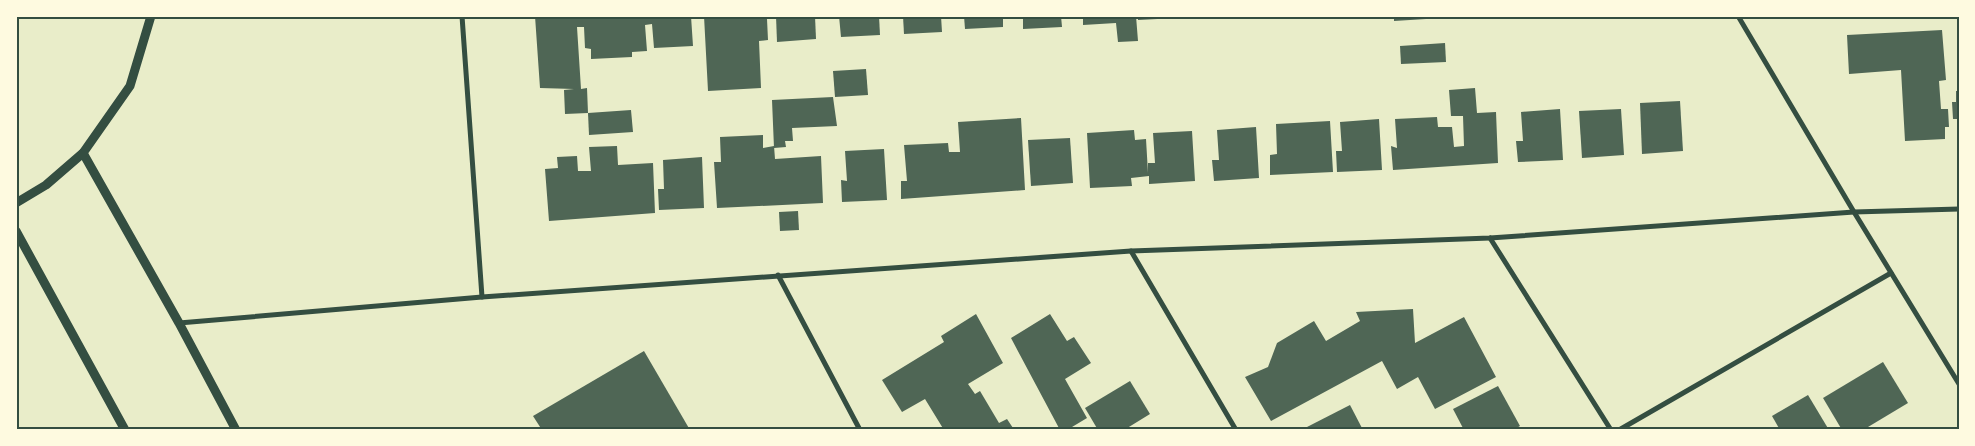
<svg xmlns="http://www.w3.org/2000/svg" width="1975" height="446" viewBox="0 0 1975 446" font-family="Arial,sans-serif">
  <rect width="100%" height="100%" fill="#e9edc9"/>
  <g fill="#4f6655">
    <path d="M535 16H691L693 46 654 48 652 24 645 25 647 51 632 52V57L591 59V49L585 48 584 27H577L581 89 587 88 588 113 565 114 564 90 574 89 540 88Z"/>
    <path d="M704 16H774L767 19 768 40 759 41 761 88 708 91Z"/>
    <path d="M776 16H815L816 39 777 42Z"/>
    <path d="M839 16H879L880 35 841 37Z"/>
    <path d="M903 16H941L942 32 904 34Z"/>
    <path d="M964 16H1003V27L965 29Z"/>
    <path d="M1023 16H1061L1062 27 1023 29Z"/>
    <path d="M1083 16H1136L1138 41 1118 42 1116 23 1083 25Z"/>
    <path d="M1138 16H1177V18L1138 20Z"/>
    <path d="M1394 16H1426V19L1394 21Z"/>
    <path d="M1942 30 1946 80 1939 81 1941 109H1948L1949 127H1945V139L1905 141 1901 70 1849 74 1847 35Z"/>
    <path d="M1445 43 1446 62 1401 64 1400 46Z"/>
    <path d="M866 69 868 95 835 97 833 71Z"/>
    <path d="M1475 88 1477 113 1496 112 1498 163 1393 170 1391 146 1397 148 1395 119 1437 117 1438 127H1452L1454 147 1464 146 1463 116H1451L1449 90Z"/>
    <path d="M1956 91H1959V119H1953L1952 102H1956Z"/>
    <path d="M833 97 837 126 792 128 793 141H785L786 147 774 148 772 100Z"/>
    <path d="M1680 101 1683 151 1642 154 1640 103Z"/>
    <path d="M1560 109 1563 160 1518 162 1516 141H1523L1521 112Z"/>
    <path d="M1621 109 1624 155 1582 158 1579 111Z"/>
    <path d="M631 110 633 132 589 135 588 113Z"/>
    <path d="M1021 118 1025 190 901 199V181H907L904 145 948 143 949 152H960L958 122Z"/>
    <path d="M1379 119 1382 170 1337 172 1336 151H1342L1340 122Z"/>
    <path d="M1330 121 1333 172 1270 175V155L1277 154 1276 124Z"/>
    <path d="M1256 127 1259 178 1214 181 1212 160H1219L1217 130Z"/>
    <path d="M1134 130 1135 140 1146 139 1148 173V163H1155L1153 133 1192 131 1195 181 1149 184V176L1131 178 1132 186 1090 188 1087 133Z"/>
    <path d="M763 135V148L774 146 775 159 821 156 823 203 717 208 714 162H721L720 137Z"/>
    <path d="M1070 138 1073 183 1031 186 1028 140Z"/>
    <path d="M617 146 618 165 653 163 655 213 549 221 545 169 558 168 557 157 577 156 578 171H591L589 147Z"/>
    <path d="M884 149 887 200 842 202 841 180 847 181 845 151Z"/>
    <path d="M702 157 704 208 659 210 658 189H664L663 160Z"/>
    <path d="M798 211 799 230 780 231 779 212Z"/>
    <path d="M1413 309 1415 343 1464 317 1496 377 1435 409 1418 377 1397 389 1382 361 1271 421 1245 377 1268 367 1277 343 1314 321 1326 341 1360 321 1356 312Z"/>
    <path d="M976 314 1003 363 968 384 975 394 980 391 999 423 1007 419 1013 428 1010 430H944L925 399 902 412 882 380 944 342 941 336Z"/>
    <path d="M1050 314 1067 341 1074 337 1091 363 1065 379 1087 418 1067 430H1060L1011 338Z"/>
    <path d="M644 351 690 430H542L533 416Z"/>
    <path d="M1883 362 1908 403 1863 430H1842L1823 398Z"/>
    <path d="M1130 381 1150 414 1124 430H1098L1085 408Z"/>
    <path d="M1498 386 1520 426 1513 430H1464L1453 409Z"/>
    <path d="M1808 395 1829 430H1780L1772 416Z"/>
    <path d="M1350 405 1363 430H1308L1307 427Z"/>
  </g>
  <g fill="none" stroke-linecap="round" stroke-linejoin="round">
    <g stroke="#344e41" stroke-width="5">
      <path d="M462 16 482 297"/>
      <path d="M1738 16 1854 212 1959 384"/>
      <path d="M1490 238 1611 430"/>
      <path d="M1131 251 1236 430"/>
      <path d="M778 275 860 430"/>
      <path d="M179 323 482 297 1131 251 1490 238 1854 212 1959 209"/>
      <path d="M1619 430 1891 273"/>
    </g>
    <g stroke="#344e41" stroke-width="9">
      <path d="M83 153 179 323 236 430"/>
      <path d="M16 203 46 185 83 153 130 86 151 16"/>
      <path d="M16 231 125 430"/>
    </g>
  </g>
  <rect width="1975" height="446" fill="none" stroke="#fefae0" stroke-width="35"/>
  <rect x="18" y="18" width="1940" height="410" fill="none" stroke="#344e41" stroke-width="2"/>
</svg>
